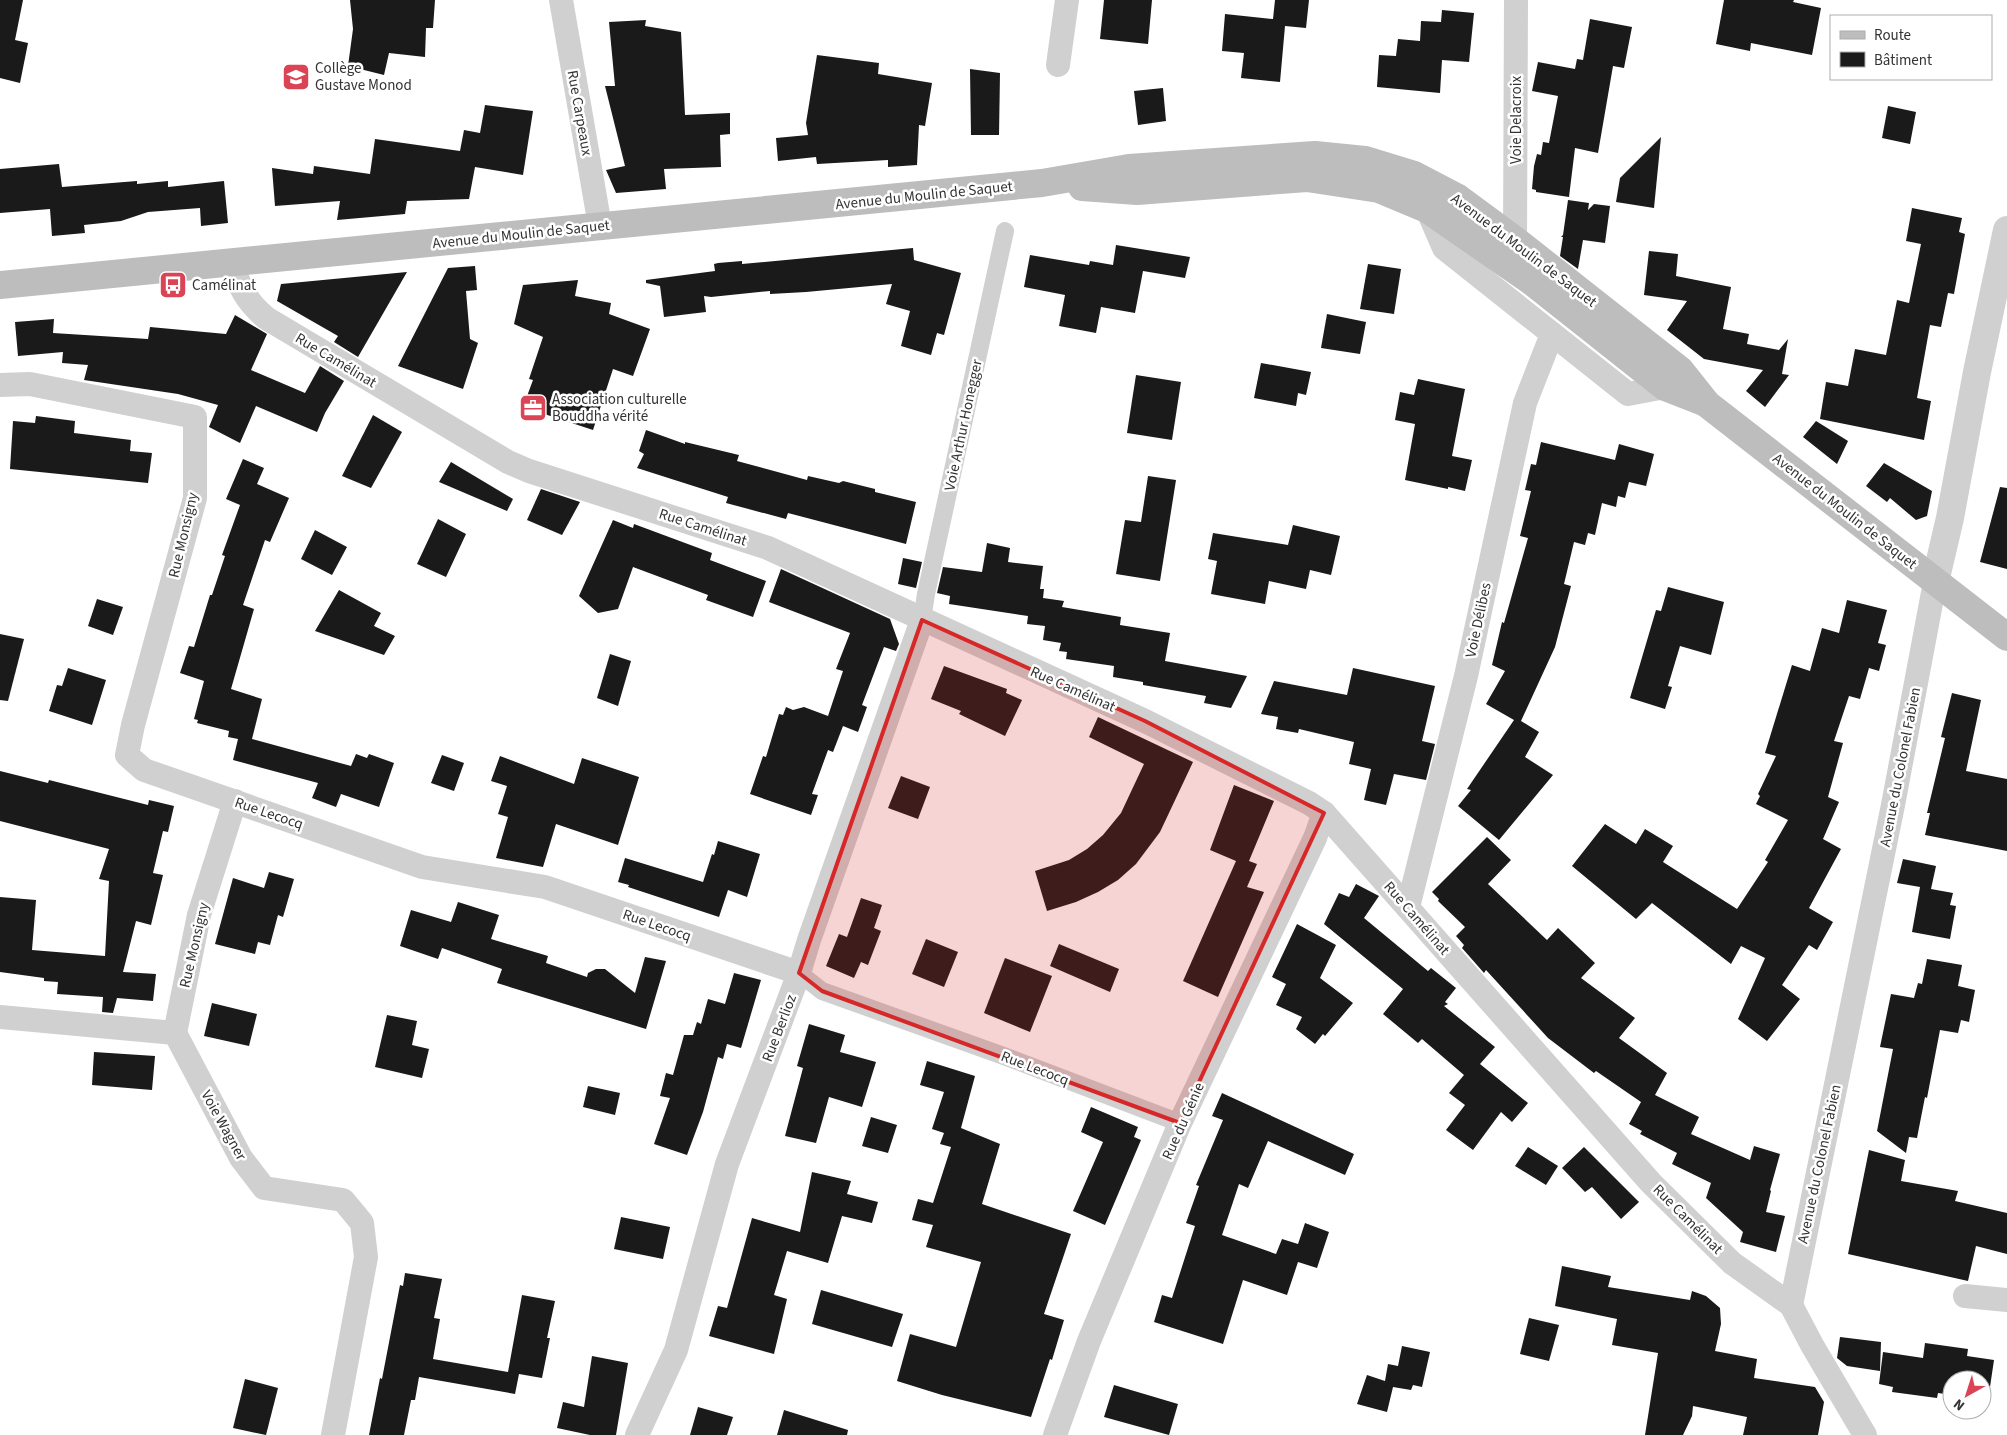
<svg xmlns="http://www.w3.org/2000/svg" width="2007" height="1435" viewBox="0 0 2007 1435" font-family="'Source Sans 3',sans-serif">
  <rect width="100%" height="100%" fill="#fff"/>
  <g fill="#1a1a1a">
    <path d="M0 0H23L15 40 28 43 20 83 0 78Z"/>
    <path d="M350 0H435L433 28H426L425 57 389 53 384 75 348 66 353 29Z"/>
    <path d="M1104 0H1152L1148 44 1100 39Z"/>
    <path d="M1275 0H1309L1306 28 1285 26 1280 82 1241 78 1244 53 1222 51 1225 14 1273 19Z"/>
    <path d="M1724 0H1794L1793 2 1821 8 1812 55 1751 43 1750 51 1716 44Z"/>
    <path d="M1442 10 1474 13 1469 62 1442 60 1440 93 1377 87 1379 55 1396 56 1398 39 1420 41 1421 21 1441 22Z"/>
    <path d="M1590 19 1632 27 1624 68 1613 66 1598 153 1575 148 1569 197 1536 192V190L1532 189 1534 166 1537 154 1541 155 1543 142 1549 143 1558 96 1532 91 1538 62 1575 69 1577 59 1583 60Z"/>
    <path d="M646 20 645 26 681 32 685 115 730 113V134L720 135 721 167 664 169 666 189 616 193 606 170 625 166 605 86H615L609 22Z"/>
    <path d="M817 55 879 63 878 74 932 83 925 126 919 125 917 165 888 167V160L817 164 816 157 778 161 776 138 808 135 806 123Z"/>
    <path d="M970 69 1000 73 999 135H971Z"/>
    <path d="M1163 88 1166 121 1138 125 1134 91Z"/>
    <path d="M485 105 533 111 523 175 475 167 469 199 407 201 405 214 337 220 340 201 275 206 272 168 313 174 314 166 370 174 375 139 460 151 464 130 480 133Z"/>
    <path d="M1888 106 1916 112 1910 144 1882 138Z"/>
    <path d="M1661 137 1654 208 1616 202 1620 178Z"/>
    <path d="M59 164 62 187 137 181V184L168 181V187L224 181 228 223 201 226 200 208 148 212 121 221 84 225 85 233 52 236 50 209 0 213V169Z"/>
    <path d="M1568 200 1589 203 1588 210 1594 204 1610 206 1605 243 1583 240 1578 269 1560 256 1563 237H1561L1563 235Z"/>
    <path d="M1912 208 1962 218 1959 232 1965 234 1954 294 1948 293 1941 327 1930 325 1917 398 1931 401 1924 440 1820 419 1826 382 1848 386 1855 349 1886 355 1897 300 1909 303 1921 244 1906 241Z"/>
    <path d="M1116 245 1190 257 1185 278 1143 271 1135 313 1101 307 1096 333 1059 326 1065 295 1024 287 1030 255 1089 265 1090 261 1113 265Z"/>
    <path d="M913 248 914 260 961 273 944 335 937 333 931 355 901 346 910 311 886 304 892 284 806 292 770 294V291L711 297 704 296 706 312 664 317 660 286 646 283V280L715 271 714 264 718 263 742 261V264Z"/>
    <path d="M1649 251 1678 254 1676 276 1731 287 1723 329 1749 334 1747 344 1779 350 1788 339 1782 374 1789 375 1765 407 1746 391 1763 370 1704 359 1667 330 1687 301 1644 295Z"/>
    <path d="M1368 264 1401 269 1394 314 1360 309Z"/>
    <path d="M475 266 477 290 466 291 470 339 478 343 463 389 398 366 448 268Z"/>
    <path d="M407 272 358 357 334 342 338 336 277 301 281 284Z"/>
    <path d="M578 280 575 296 611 303 609 314 650 329 633 376 613 369 593 430 523 407 533 380 529 379 543 337 514 324 523 285Z"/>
    <path d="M1327 314 1366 322 1360 354 1321 348Z"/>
    <path d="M235 315 267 334 251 370 305 393 320 366 344 381 325 413 317 432 256 406 240 443 209 427 218 405 178 394 84 380 88 365 62 363 63 352 18 356 15 322 54 319 53 333 148 339 150 327 226 334Z"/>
    <path d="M1261 363 1311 372 1306 395 1298 393 1296 406 1254 398Z"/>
    <path d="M1136 375 1181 382 1172 440 1127 433Z"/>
    <path d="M1418 379 1465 389 1452 456 1472 460 1465 491 1448 487V489L1405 480 1415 424 1395 420 1400 392 1414 395Z"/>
    <path d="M373 415 402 432 371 488 342 476Z"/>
    <path d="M36 416 75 421 74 433 131 440 130 451 152 453 148 483 10 469 13 421 35 423Z"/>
    <path d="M1816 421 1848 441 1837 464 1803 437Z"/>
    <path d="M646 430 685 444V442L739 455 737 461 807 480 808 476 839 483 843 481 875 489V492L916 502 906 544 788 513 786 519 726 503 728 497 637 468 644 454 639 451Z"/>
    <path d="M1541 442 1615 460 1619 444 1654 454 1646 486 1629 482 1625 498 1618 496 1616 507 1602 503 1595 535 1588 533 1585 545 1574 542 1564 584 1571 586 1555 647 1521 721 1539 732 1525 757 1553 775 1499 840 1458 806 1471 790 1467 789 1514 720 1486 704 1505 671 1492 665 1502 622 1504 623 1528 538 1520 536 1531 491 1525 490 1531 464 1536 465Z"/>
    <path d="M243 459 264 468 257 484 289 498 270 542 265 540 243 605 254 609 231 689 262 699 252 739 351 766 356 754 367 758 369 754 394 763 379 807 341 794 336 807 312 798 318 783 233 760 238 739 228 737 229 731 197 723 198 720 194 719 204 681 180 673 189 646 194 647 210 595H212L225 556 222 555 240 505 226 499Z"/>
    <path d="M451 462 513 499 507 511 439 482Z"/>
    <path d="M1884 463 1932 491 1927 516 1916 520 1890 498 1887 502 1866 486Z"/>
    <path d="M1148 476 1176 480 1160 581 1116 574 1125 520 1141 522Z"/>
    <path d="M2000 487 2007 488V569L1980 562Z"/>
    <path d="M541 489 580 502 562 535 527 520Z"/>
    <path d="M438 519 466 534 446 577 417 564Z"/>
    <path d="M613 520 633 528 634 524 712 553 710 560 766 581 753 617 706 600 708 595 633 567 618 609 598 613 579 596Z"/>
    <path d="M1293 525 1340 536 1331 575 1310 570 1306 589 1269 581 1265 604 1211 594 1217 561 1208 559 1213 533 1288 545Z"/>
    <path d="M315 530 347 547 332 575 301 559Z"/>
    <path d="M987 543 1010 548 1008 562 1043 566 1040 589H1044L1043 598 1064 601 1062 607 1121 617 1120 625 1170 633 1165 661 1247 676 1231 708 1204 703 1206 696 1143 685V682L1113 677 1114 666 1066 659 1067 652 1059 651 1061 643 1043 640 1045 626 1027 624 1028 616 949 604 950 596 937 593 943 567 982 572Z"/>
    <path d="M903 558 922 562 916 588 898 584Z"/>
    <path d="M781 569 890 619 899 644 896 651 884 647 862 705 867 707 858 732 843 726 833 752 828 750 812 794 818 795 811 815 750 794 763 756 766 757 779 714 783 715 786 707 793 710 804 707 828 716 843 671 836 669 850 633 769 602Z"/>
    <path d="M1668 587 1724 602 1711 655 1680 646 1668 686 1672 687 1665 709 1630 698 1656 610 1661 611Z"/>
    <path d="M339 590 381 613 374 626 395 636 384 655 315 631Z"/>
    <path d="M97 599 123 607 113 635 88 626Z"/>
    <path d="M1847 600 1887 610 1878 643 1886 645 1879 671 1869 668 1860 699 1849 696 1834 741 1843 743 1828 797 1839 802 1823 839 1841 849 1809 908 1833 922 1817 950 1809 945 1782 985 1800 999 1767 1041 1738 1019 1765 958 1741 946 1731 964 1652 903 1636 919 1572 866 1605 824 1636 844 1645 829 1673 846 1663 862 1737 909 1768 862 1765 860 1788 820 1756 804 1760 796 1758 794 1776 756 1765 753 1792 665 1810 671 1822 628 1839 633Z"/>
    <path d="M0 634 24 639 8 701 0 700Z"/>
    <path d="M610 654 631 661 618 706 597 698Z"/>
    <path d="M944 666 1007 689 1006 693 1022 700 1005 736 959 714 961 711 931 699Z"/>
    <path d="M68 668 106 680 92 725 49 711 57 685 62 686Z"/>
    <path d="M1353 668 1435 686 1422 741 1435 744 1426 780 1394 774 1386 805 1364 800 1371 769 1349 764 1354 742 1299 729 1298 733 1276 729 1278 717 1261 714 1274 681 1347 695Z"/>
    <path d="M1952 693 1981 700 1966 771 2007 779V851L1925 835 1930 813H1927L1945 738 1941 737Z"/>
    <path d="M1098 717 1193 762 1160 832 1136 864 1118 880 1098 892 1076 902 1047 911 1035 871 1069 860 1087 849 1103 835 1121 813 1144 764 1089 737Z"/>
    <path d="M442 755 464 763 454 791 431 783Z"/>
    <path d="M500 756 574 784 582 758 639 777 618 845 556 824 543 867 496 858 508 817 498 814 507 786 491 781Z"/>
    <path d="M0 771 48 783 49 780 148 805 149 800 174 806 168 832 163 831 153 873 163 875 151 925 136 921 123 972 156 974 153 1001 117 998 113 1013 102 1012 103 997 57 994 58 982 44 981V978L0 972V897L36 900 32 950 105 956 109 881 99 879 109 849 0 821Z"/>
    <path d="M901 776 930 787 918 819 888 808Z"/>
    <path d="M1234 785 1274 801 1249 861 1257 864 1247 887 1264 892 1218 997 1183 981 1236 861 1210 850Z"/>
    <path d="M1487 837 1511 860 1488 884 1547 940 1558 928 1595 963 1581 978 1635 1018 1619 1038 1667 1073 1655 1095 1699 1117 1691 1134 1750 1160 1754 1146 1780 1154 1770 1190 1771 1191 1766 1212 1785 1216 1776 1252 1740 1242 1743 1232 1706 1198 1711 1183 1672 1164 1677 1153 1640 1134 1642 1131 1629 1124 1641 1102 1596 1071 1594 1073 1548 1038 1486 970 1484 973 1462 948 1464 945 1456 936 1465 927 1438 901 1439 899 1432 892Z"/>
    <path d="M718 841 760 854 747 897 728 890 719 917 628 887 629 885 618 882 625 858 703 882 712 854 714 855Z"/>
    <path d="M1903 859 1936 866 1931 889 1953 893 1950 905 1956 906 1950 939 1912 932 1920 887 1897 883Z"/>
    <path d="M269 872 294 879 283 917 278 915 270 945 258 942 255 954 215 944 233 878 264 888Z"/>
    <path d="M1356 884 1379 896 1364 918 1428 971 1431 968 1456 988 1445 1002 1448 1004 1444 1006 1495 1047 1480 1064 1528 1103 1512 1122 1501 1112 1473 1150 1446 1130 1465 1105 1449 1093 1464 1075 1422 1039 1418 1043 1383 1014 1403 989 1324 924 1339 893 1349 897Z"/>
    <path d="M861 898 882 905 874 928 881 931 868 965 861 962 854 978 826 966 839 934 847 937Z"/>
    <path d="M458 902 499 915 491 939 548 956 546 963 587 977 588 973 596 969H605L635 993 645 957 666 961 646 1029 497 983 502 969 442 948 438 959 400 946 411 910 451 922Z"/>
    <path d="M1297 924 1336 945 1320 978 1353 1003 1325 1036 1323 1034 1315 1044 1296 1029 1302 1017 1276 1005 1286 984 1272 977Z"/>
    <path d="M926 939 958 952 944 987 912 974Z"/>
    <path d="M1059 944 1119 969 1110 992 1050 966Z"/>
    <path d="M1005 958 1052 976 1030 1032 984 1013Z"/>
    <path d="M1927 959 1962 965 1958 986 1975 990 1969 1022 1961 1020 1958 1033 1940 1030 1927 1098 1925 1097 1917 1138 1909 1137 1906 1153 1877 1131 1893 1049 1880 1047 1891 994 1914 998 1918 983 1922 984Z"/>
    <path d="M734 973 761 980 741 1048 727 1044 723 1059 718 1057 703 1112 687 1155 654 1144 670 1098 660 1096 666 1073 673 1075 684 1035H693L697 1022 701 1024 708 999 725 1004Z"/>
    <path d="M212 1003 257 1014 249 1046 204 1036Z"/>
    <path d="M387 1015 417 1021 412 1045 429 1049 422 1078 375 1067Z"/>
    <path d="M809 1024 845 1035 840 1052 876 1062 862 1107 829 1097 816 1143 785 1136 803 1068 797 1066Z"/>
    <path d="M94 1052 155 1056 152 1090 92 1085Z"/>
    <path d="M927 1061 975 1076 961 1128 1000 1144 982 1204 1071 1234 1044 1314 1064 1320 1052 1360 1050 1359 1031 1417 942 1395 897 1381 910 1334 956 1347 981 1262 926 1247 933 1225 912 1220 918 1199 933 1203 951 1147 940 1144 944 1133 932 1129 944 1092 920 1085Z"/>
    <path d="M588 1086 620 1093 615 1115 583 1107Z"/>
    <path d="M1222 1093 1354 1154 1345 1175 1268 1141 1248 1188 1239 1184 1222 1235 1276 1254 1282 1239 1298 1244 1305 1223 1329 1232 1317 1268 1298 1262 1287 1295 1243 1280 1223 1344 1154 1322 1162 1295 1172 1298 1195 1226 1186 1223 1199 1186 1196 1185 1223 1120 1212 1116Z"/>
    <path d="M1091 1107 1138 1127 1134 1137 1141 1140 1105 1225 1073 1211 1103 1142 1081 1132Z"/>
    <path d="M871 1117 897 1125 888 1153 862 1146Z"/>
    <path d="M1528 1147 1558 1166 1546 1185 1515 1166Z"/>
    <path d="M1584 1147 1639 1202 1621 1219 1592 1187 1585 1192 1562 1168Z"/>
    <path d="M1869 1150 1905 1160 1901 1181 1958 1191 1955 1201 2007 1213V1254L1976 1246 1968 1281 1848 1254Z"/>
    <path d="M812 1172 851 1181 847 1194 878 1202 872 1223 842 1216 828 1263 787 1251 774 1295 787 1299 774 1354 709 1336 718 1306 727 1308 752 1218 800 1232Z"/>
    <path d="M621 1217 670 1227 663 1259 614 1249Z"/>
    <path d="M1562 1266 1611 1276 1608 1287 1690 1300 1692 1291 1706 1296 1720 1308 1721 1324 1715 1351 1757 1359 1754 1378 1815 1387 1824 1402 1818 1435H1743L1747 1417 1693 1406 1692 1416 1683 1435H1645L1658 1353 1612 1345 1617 1319 1555 1306Z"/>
    <path d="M405 1273 442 1279 434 1318 440 1319 433 1359 508 1372 522 1295 555 1301 547 1338H550L542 1378 519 1374 515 1394 419 1377 415 1400H411L404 1435H369L380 1378 382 1379 400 1285 403 1286Z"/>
    <path d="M821 1290 903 1314 892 1347 812 1324Z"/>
    <path d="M1529 1318 1559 1325 1549 1361 1520 1354Z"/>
    <path d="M1840 1337 1881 1342 1880 1371 1847 1366 1837 1358Z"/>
    <path d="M1925 1343 1968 1349 1967 1356 1994 1360 1990 1387 1982 1386V1380H1952V1395L1938 1393 1937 1398 1892 1392 1893 1387 1879 1384 1883 1352 1923 1358Z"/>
    <path d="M1402 1346 1430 1352 1422 1387 1413 1385 1411 1390 1393 1387 1387 1412 1357 1404 1367 1375 1385 1381 1388 1364 1398 1366Z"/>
    <path d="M592 1356 628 1363 616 1435H590L557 1428 563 1402 584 1407Z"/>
    <path d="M245 1379 278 1388 266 1435 233 1428Z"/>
    <path d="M1114 1385 1178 1404 1169 1435 1104 1417Z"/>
    <path d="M698 1407 733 1417 727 1435H690Z"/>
    <path d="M784 1410 848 1430 847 1435H777Z"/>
  </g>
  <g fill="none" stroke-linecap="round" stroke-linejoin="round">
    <g stroke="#d0d0d0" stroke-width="18">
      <path d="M922 620 926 594 1005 231"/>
      <path d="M799 973 822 991 1001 1055 1180 1123"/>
    </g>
    <g stroke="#d0d0d0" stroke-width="24">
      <path d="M561 0 600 226"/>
      <path d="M1058 65 1067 0"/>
      <path d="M1427 209 1444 248 1628 394 1665 387"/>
      <path d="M1515 240 1516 0"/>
      <path d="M232 262C239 287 246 301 266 318L508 462 529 471 768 548 1145 721 1309 803 1324 813 1651 1183 1732 1263 1791 1305 1812 1345 1865 1435"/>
      <path d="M0 385 30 384 195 417V498L133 725 127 755 144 770 422 867 545 887 799 973"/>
      <path d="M1408 907 1466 676 1525 403 1552 334"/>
      <path d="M0 1017 175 1033 241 1158 264 1188 343 1200 362 1223 366 1257 333 1435"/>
      <path d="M175 1033 199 915 235 801"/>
      <path d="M1965 1296 2007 1300"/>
      <path d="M1791 1305 1893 805 1935 582"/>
      <path d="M637 1435 676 1350 727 1164 799 973 809 940 922 620"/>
      <path d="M1055 1435 1089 1341 1180 1123 1315 838 1324 813"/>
    </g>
    <path stroke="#d0d0d0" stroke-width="28" d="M1935 582 1950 518 1977 372 2007 230"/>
    <g stroke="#bdbdbd" stroke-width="28">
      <path d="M1082 187 1137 191 1307 178 1379 189 1427 209 1531 281 1665 387 1706 403"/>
      <path d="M0 285 1042 183 1129 168 1315 155 1365 160 1414 175 1458 198 1515 240 1680 370 1707 404 2007 637"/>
    </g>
  </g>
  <path fill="#d62828" fill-opacity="0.2" stroke="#d62828" stroke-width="4" stroke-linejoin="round" d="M922 620 1145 721 1324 813 1180 1123 822 991 799 973Z"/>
  <defs>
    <g id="school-square" transform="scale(1.4375)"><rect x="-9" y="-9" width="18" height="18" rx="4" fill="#da4454" stroke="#fff"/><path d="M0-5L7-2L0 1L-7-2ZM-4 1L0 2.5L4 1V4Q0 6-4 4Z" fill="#fff"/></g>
    <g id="bus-square" transform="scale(1.4375)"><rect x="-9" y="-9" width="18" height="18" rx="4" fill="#da4454" stroke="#fff"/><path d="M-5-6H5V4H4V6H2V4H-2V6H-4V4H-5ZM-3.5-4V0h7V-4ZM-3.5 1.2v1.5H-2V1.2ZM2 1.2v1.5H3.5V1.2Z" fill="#fff"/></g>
    <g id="office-square" transform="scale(1.4375)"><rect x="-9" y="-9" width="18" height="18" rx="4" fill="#da4454" stroke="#fff"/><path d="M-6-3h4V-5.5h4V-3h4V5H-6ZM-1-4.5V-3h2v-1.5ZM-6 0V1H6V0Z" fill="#fff"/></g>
  </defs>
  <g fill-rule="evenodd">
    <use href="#school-square" x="296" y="77"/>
    <use href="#bus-square" x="173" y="285"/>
    <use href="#office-square" x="533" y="408"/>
  </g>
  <g text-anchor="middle" stroke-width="5" stroke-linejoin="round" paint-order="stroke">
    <g font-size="15" fill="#333" stroke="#fff" text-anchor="start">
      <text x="315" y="73">Collège<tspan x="315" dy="17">Gustave Monod</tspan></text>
      <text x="192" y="290">Camélinat</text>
      <text x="552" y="404">Association culturelle<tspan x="552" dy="17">Bouddha vérité</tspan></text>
    </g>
    <g font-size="15" fill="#333" stroke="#fff">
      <text transform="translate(580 113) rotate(80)" y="5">Rue Carpeaux</text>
      <text transform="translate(1516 120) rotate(-90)" y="5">Voie Delacroix</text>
      <text transform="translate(924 195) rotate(-6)" y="5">Avenue du Moulin de Saquet</text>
      <text transform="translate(521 234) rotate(-6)" y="5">Avenue du Moulin de Saquet</text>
      <text transform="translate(1524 250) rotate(37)" y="5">Avenue du Moulin de Saquet</text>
      <text transform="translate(336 360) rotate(31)" y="5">Rue Camélinat</text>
      <text transform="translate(963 425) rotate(-78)" y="5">Voie Arthur Honegger</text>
      <text transform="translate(1845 511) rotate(38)" y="5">Avenue du Moulin de Saquet</text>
      <text transform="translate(703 527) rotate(18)" y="5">Rue Camélinat</text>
      <text transform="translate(183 535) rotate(-77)" y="5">Rue Monsigny</text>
      <text transform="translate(1478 620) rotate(-78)" y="5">Voie Délibes</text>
      <text transform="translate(1073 689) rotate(24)" y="5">Rue Camélinat</text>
      <text transform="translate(1900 767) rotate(-79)" y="5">Avenue du Colonel Fabien</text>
      <text transform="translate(269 813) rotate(19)" y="5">Rue Lecocq</text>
      <text transform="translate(1417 918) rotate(49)" y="5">Rue Camélinat</text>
      <text transform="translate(657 925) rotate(19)" y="5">Rue Lecocq</text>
      <text transform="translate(194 945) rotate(-77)" y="5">Rue Monsigny</text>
      <text transform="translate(779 1028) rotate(-69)" y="5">Rue Berlioz</text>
      <text transform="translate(1035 1068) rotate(21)" y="5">Rue Lecocq</text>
      <text transform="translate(1183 1121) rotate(-66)" y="5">Rue du Génie</text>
      <text transform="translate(224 1125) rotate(61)" y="5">Voie Wagner</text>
      <text transform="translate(1819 1164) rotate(-78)" y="5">Avenue du Colonel Fabien</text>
      <text transform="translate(1688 1219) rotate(45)" y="5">Rue Camélinat</text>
    </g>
  </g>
  <rect x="1830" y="15" width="162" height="65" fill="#ffffff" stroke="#adadad"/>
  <rect x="1840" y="31" width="25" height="8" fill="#bdbdbd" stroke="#adadad"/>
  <text x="1874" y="40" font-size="15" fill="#333333">Route</text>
  <rect x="1840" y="52" width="25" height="15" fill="#1a1a1a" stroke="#adadad"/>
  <text x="1874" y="65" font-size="15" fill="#333333">Bâtiment</text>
  <g transform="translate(1967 1395) rotate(219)"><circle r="24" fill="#ffffff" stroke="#adadad"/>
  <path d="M0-4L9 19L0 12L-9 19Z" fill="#da4454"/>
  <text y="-8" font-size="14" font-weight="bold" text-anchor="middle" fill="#333333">N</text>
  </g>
</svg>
